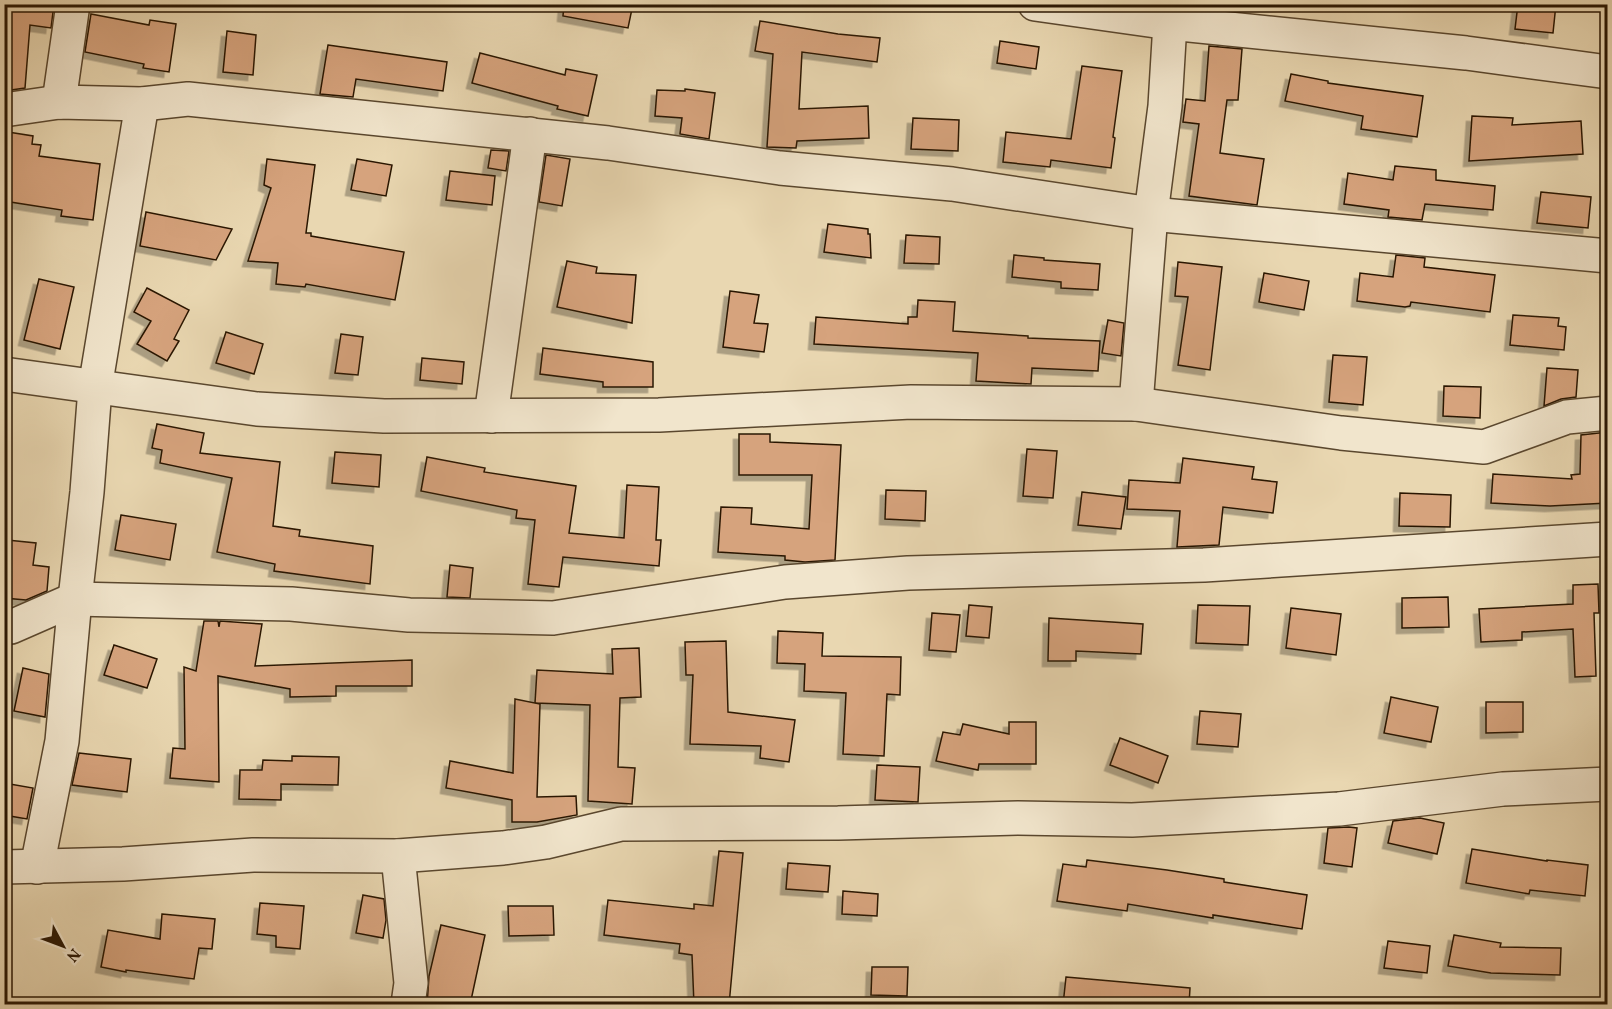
<svg xmlns="http://www.w3.org/2000/svg" width="1612" height="1009" viewBox="0 0 1612 1009" font-family="Vollkorn,serif">
  <defs>
    <filter id="shadow"><feDropShadow dx="-5.5" dy="5.5" stdDeviation="0" flood-color="#0004"/></filter>
  </defs>
  <rect width="100%" height="100%" fill="#e9d7b1"/>
  <filter id="stains"><feTurbulence type="fractalNoise" baseFrequency=".00333" numOctaves="4"/><feColorMatrix values="0 0 0 0 .2 0 0 0 0 .09 0 0 0 0 .02 0 0 0 .5 -.17"/></filter>
  <radialGradient id="worn" r=".72"><stop offset=".6" stop-color="#630" stop-opacity="0"/><stop offset="1" stop-color="#630" stop-opacity=".3"/></radialGradient>
  <g fill="#d6a37d" stroke="#2a1703" stroke-width="1.5" filter="url(#shadow)">
    <path d="M4 4H54L51 28 30 25 25 88 4 91Z"/>
    <path d="M564 4H633L628 28 563 16Z"/>
    <path d="M1518 4H1556L1553 33 1515 29Z"/>
    <path d="M91 14 149 25 150 20 176 24 169 72 143 68 144 64 85 52Z"/>
    <path d="M760 21 838 34 880 38 877 62 802 52 799 109 868 106 869 138 797 141 796 148 767 147 773 54 755 51Z"/>
    <path d="M227 31 256 35 253 75 223 72Z"/>
    <path d="M1000 41 1039 47 1036 69 997 63Z"/>
    <path d="M328 45 447 62 443 91 356 79 353 97 320 94Z"/>
    <path d="M1209 46 1242 49 1238 100H1227L1220 153 1264 159 1257 205 1189 196 1199 124 1183 122 1186 99 1205 101Z"/>
    <path d="M480 53 565 75 566 69 597 75 588 116 557 109 558 106 472 83Z"/>
    <path d="M1082 66 1122 71 1113 137 1115 138 1111 168 1051 160 1050 167 1003 162 1006 132 1071 139Z"/>
    <path d="M1291 74 1328 81V83L1423 96 1417 137 1361 129 1363 116 1285 101Z"/>
    <path d="M685 89 715 93 709 139 680 134 682 118 655 116 657 90 685 91Z"/>
    <path d="M1472 116 1513 118 1512 125 1581 121 1583 154 1469 161Z"/>
    <path d="M913 118 959 120 958 151 911 149Z"/>
    <path d="M8 132 33 136 32 144 41 145 39 156 100 164 93 220 61 216 62 210 4 201V153Z"/>
    <path d="M491 150 509 151 506 171 488 168Z"/>
    <path d="M546 155 570 159 562 206 539 202Z"/>
    <path d="M267 159 315 165 306 233H311V236L404 252 395 300 306 284 305 287 276 284 278 263 248 261 271 188 264 185Z"/>
    <path d="M357 159 392 165 386 196 351 190Z"/>
    <path d="M1395 166 1436 170V180L1495 186 1493 210 1425 204 1422 220 1388 217 1389 210 1344 204 1348 173 1393 180Z"/>
    <path d="M450 171 495 176 492 205 446 200Z"/>
    <path d="M1541 192 1591 197 1588 228 1537 223Z"/>
    <path d="M146 212 232 229 216 260 140 246Z"/>
    <path d="M828 224 868 229V234H870L871 258 824 252Z"/>
    <path d="M906 235 940 237 939 264 904 263Z"/>
    <path d="M1014 255 1044 258V260L1100 264 1098 290 1061 288V282L1012 277Z"/>
    <path d="M1396 255 1425 258 1424 267 1495 275 1490 312 1411 302 1410 306 1405 307 1357 301 1360 273 1393 277Z"/>
    <path d="M567 261 597 267 596 273 636 275 632 323 557 307Z"/>
    <path d="M1178 262 1222 267 1210 370 1178 365 1188 297 1175 296Z"/>
    <path d="M1264 273 1309 281 1304 310 1259 302Z"/>
    <path d="M39 279 74 287 60 349 24 340Z"/>
    <path d="M147 288 189 310 174 339 179 341 167 361 137 344 151 321 134 312Z"/>
    <path d="M730 291 759 295 754 323 768 324 764 352 723 347Z"/>
    <path d="M918 300 955 302 953 331 1028 336V338L1100 341 1098 371 1032 368 1031 384 976 381 978 353 814 344 816 317 908 324V317H917Z"/>
    <path d="M1513 315 1559 318 1558 326 1566 327 1564 350 1510 345Z"/>
    <path d="M1108 320 1124 323 1121 356 1102 353Z"/>
    <path d="M226 332 263 344 254 374 216 363Z"/>
    <path d="M341 334 363 337 358 375 335 373Z"/>
    <path d="M543 348 653 362V387H603V382L540 374Z"/>
    <path d="M1333 355 1367 357 1363 405 1329 402Z"/>
    <path d="M422 358 464 362 462 384 420 380Z"/>
    <path d="M1547 368 1578 370 1576 397 1561 399 1544 406Z"/>
    <path d="M1444 386 1481 387 1480 418 1443 416Z"/>
    <path d="M157 424 204 433 200 453 280 462 273 526 300 530 299 536 373 546 370 584 274 571 275 564 217 552 232 478 160 463 162 450 152 448Z"/>
    <path d="M1608 432V503L1550 506 1491 503 1493 474 1572 479 1571 475 1580 474 1581 435Z"/>
    <path d="M739 434H770V442L841 445 835 560 805 562 785 560V556L718 552 721 507 752 508 751 524 809 529 812 475H739Z"/>
    <path d="M1027 449 1057 451 1053 498 1023 496Z"/>
    <path d="M335 452 381 455 379 487 332 483Z"/>
    <path d="M427 457 485 468 484 472 576 486 569 533 624 538 627 485 659 487 656 540H661L659 566 563 557 559 587 528 584 535 520 516 518 517 510 421 491Z"/>
    <path d="M1183 458 1254 467 1252 479 1277 482 1273 513 1223 507 1219 545 1177 547 1180 511 1127 509 1129 480 1180 483Z"/>
    <path d="M886 490 926 491 925 521 885 519Z"/>
    <path d="M1082 492 1126 497 1121 529 1078 525Z"/>
    <path d="M1400 493 1451 495 1450 527 1399 526Z"/>
    <path d="M121 515 176 524 170 560 115 550Z"/>
    <path d="M7 540 36 543 33 565 49 567 47 591 26 600 4 598Z"/>
    <path d="M450 565 473 568 470 598 447 597Z"/>
    <path d="M1598 584 1599 613H1594L1596 676 1575 677 1573 629 1522 632V640L1481 642 1479 609 1573 604V585Z"/>
    <path d="M1448 597 1449 627 1402 628V598Z"/>
    <path d="M969 605 992 607 989 638 966 636Z"/>
    <path d="M1198 605 1250 606 1248 645 1196 643Z"/>
    <path d="M1291 608 1341 614 1336 655 1286 648Z"/>
    <path d="M932 613 960 615 956 652 929 650Z"/>
    <path d="M1049 618 1143 624 1141 654 1076 651V661H1048Z"/>
    <path d="M204 621H218L219 627 220 621 262 624 255 666 412 660V686H336V696L290 697V689L218 676 219 782 170 778 173 748 185 749 184 667 196 671Z"/>
    <path d="M778 631 823 633 822 656 901 657 900 695 887 694 884 756 843 754 846 693 804 691 805 664 777 663Z"/>
    <path d="M726 641 728 712 795 720 789 762 760 758 761 746 690 744 693 675H686L685 642Z"/>
    <path d="M114 645 157 659 147 688 104 675Z"/>
    <path d="M639 648 641 697 620 698 618 767 635 768 632 804 588 801 590 705 535 703 537 670 613 674 612 649Z"/>
    <path d="M23 668 49 674 45 717 14 711Z"/>
    <path d="M1391 697 1438 707 1431 742 1384 733Z"/>
    <path d="M515 699 540 704 537 797 576 796 577 815 537 822H512V800L446 788 450 761 513 773Z"/>
    <path d="M1486 702H1523V732L1486 733Z"/>
    <path d="M1200 711 1241 714 1238 747 1197 744Z"/>
    <path d="M1009 722H1036V764H979L978 770 936 761 943 732 960 735 963 724 1009 734Z"/>
    <path d="M1120 738 1168 756 1158 783 1110 765Z"/>
    <path d="M79 753 131 759 127 792 72 785Z"/>
    <path d="M292 756 339 757 338 785 281 784V800L239 799 240 770H262L263 760 292 761Z"/>
    <path d="M877 765 920 767 918 802 875 800Z"/>
    <path d="M4 783 33 788 27 819 4 815Z"/>
    <path d="M1420 818 1444 823 1437 854 1388 843 1393 821Z"/>
    <path d="M1349 827 1357 828 1352 867 1324 863 1328 828Z"/>
    <path d="M1472 849 1547 861V860L1588 865 1585 896 1530 890 1529 894 1466 883Z"/>
    <path d="M719 851 743 853 729 1005H694L692 955 679 953 680 944 604 935 608 900 694 909V904L713 906Z"/>
    <path d="M1087 860 1167 870 1224 879V882L1307 895 1302 929 1213 915V918L1128 904 1127 911 1057 901 1063 864 1086 867Z"/>
    <path d="M788 863 830 866 828 892 786 889Z"/>
    <path d="M843 891 878 894 877 916 842 914Z"/>
    <path d="M363 895 384 899 386 920 383 938 356 933Z"/>
    <path d="M260 903 304 906 300 949 276 947V936L257 934Z"/>
    <path d="M508 906H553L554 935 509 936Z"/>
    <path d="M162 914 215 919 212 949 199 948 194 979 126 970V972L101 967 108 930 160 939Z"/>
    <path d="M441 925 485 935 470 1005H427L429 976Z"/>
    <path d="M1454 935 1501 943 1500 947 1561 948 1560 975 1491 973 1448 966Z"/>
    <path d="M1388 941 1430 946 1427 973 1384 968Z"/>
    <path d="M872 967H908L907 996 871 995Z"/>
    <path d="M1066 977 1190 988 1189 1005H1063Z"/>
  </g>
  <g fill="none" stroke-linecap="round" stroke-linejoin="round">
    <g stroke="#5a472e" stroke-width="36">
      <g id="minor">
        <path d="M1035 4 1170 23 1466 53 1608 72"/>
        <path d="M59 102 73 4"/>
        <path d="M4 110 59 102 142 104 188 99 608 143 780 168 952 184 1151 214 1608 256"/>
        <path d="M4 374 257 409 384 416 659 415 911 402 1136 404 1341 433 1484 447 1567 417 1608 413"/>
        <path d="M1136 404 1151 214 1165 106 1170 23"/>
        <path d="M491 416 530 134"/>
        <path d="M4 627H11L75 599 291 604 409 615 553 618 785 582 908 573 1204 565 1608 539"/>
        <path d="M398 856 411 983 408 1004"/>
        <path d="M4 867 123 864 253 855 398 856 503 848 546 842 621 824 838 823 1018 818 1132 820 1339 809 1503 789 1608 784"/>
        <path d="M37 867 62 741 75 599 87 492 95 388 142 104"/>
      </g>
    </g>
    <use href="#minor" stroke="#f1e5cc" stroke-width="33"/>
  </g>
  <rect width="1612" height="1009" fill="none" stroke="#e9d7b1" stroke-width="24"/>
  <rect x="6" y="6" width="1600" height="997" fill="none" stroke="#2a1703" stroke-width="3"/>
  <rect x="12" y="12" width="1588" height="985" fill="none" stroke="#2a1703" stroke-width="1.5"/>
  <g transform="translate(63 946) rotate(131)" stroke="#f1e5cc" stroke-width="4.5" paint-order="stroke">
  <path d="M0-4.5L10 22L0 15L-10 22Z" fill="#2a1703"/>
  <text y="-9" font-size="16" font-weight="bold" text-anchor="middle" fill="#2a1703">N</text>
  </g>
  <rect width="100%" height="100%" filter="url(#stains)"/>
  <rect width="100%" height="100%" fill="url(#worn)"/>
</svg>
